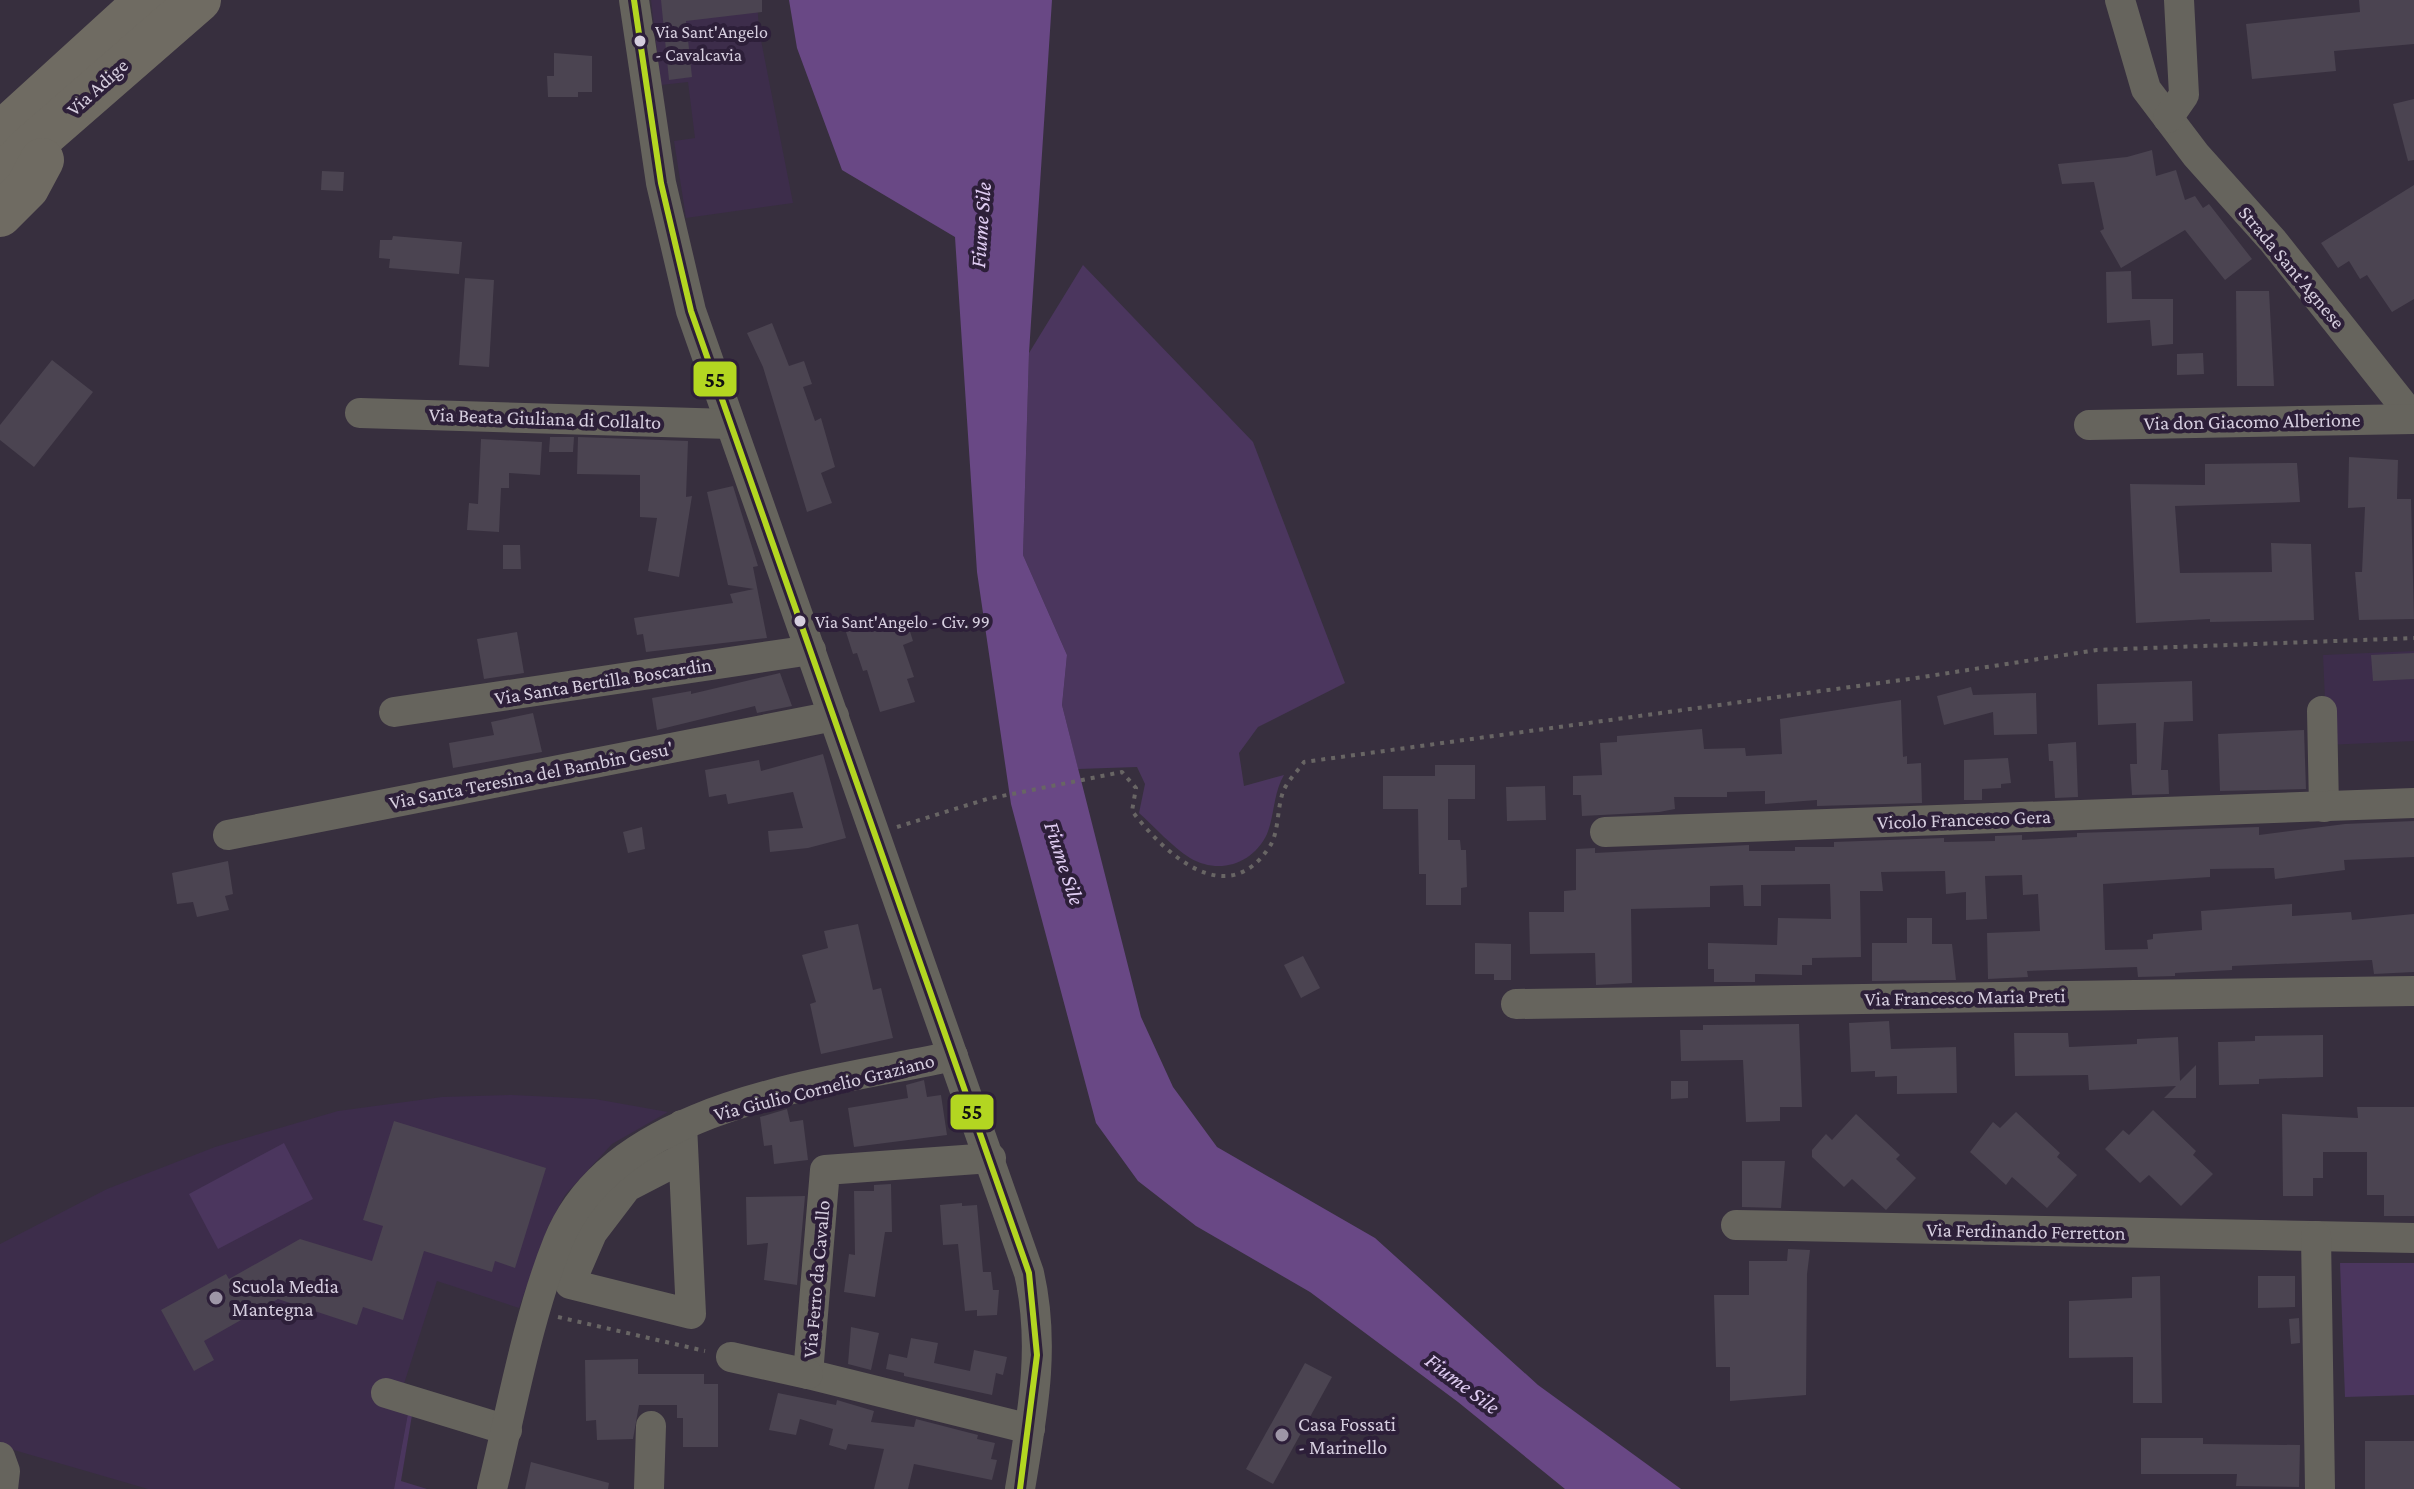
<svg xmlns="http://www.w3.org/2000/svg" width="2414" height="1489" viewBox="0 0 2414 1489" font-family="'Crimson Pro',serif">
  <rect width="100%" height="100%" fill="#372f3e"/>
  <g fill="#3d2d4b">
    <path d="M651 0H757L759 30 793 203 686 218 674 141 695 138 688 82 661 85Z"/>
    <path d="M2414 651V741L2327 745 2323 655Z"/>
    <path d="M512 1095 595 1099 668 1112 612 1144 565 1195 548 1227 519 1308 437 1281 403 1387 409 1408 394 1489H148L0 1446V1244L107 1189 215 1147 338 1111 442 1097Z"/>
  </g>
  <g fill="#4b365e">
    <path d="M1083 265 1253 442 1345 683 1258 727 1239 753 1244 786 1284 775C1273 794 1275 814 1267 834 1253 864 1219 875 1190 858 1172 847 1155 827 1139 813L1145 784 1137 767 1078 769 1062 705 1067 655 1023 555 1029 353Z"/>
    <path d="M284 1143 313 1199 218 1249 189 1194Z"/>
    <path d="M2340 1263H2414V1395L2345 1397Z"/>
    <path d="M409 1408 412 1415 401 1481 427 1489H394Z"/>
  </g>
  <path fill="#694885" d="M789 0H1052L1029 353 1023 555 1067 655 1062 705 1141 1017 1173 1087 1217 1147 1375 1238 1538 1385 1681 1489H1565L1458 1402 1310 1292 1196 1226 1138 1181 1096 1123 1011 804 977 572 955 237 842 170 797 48Z"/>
  <g fill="#4b4451">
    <path d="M661 0H762V12L686 21 692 77 669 80Z"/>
    <path d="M2359 0H2414V44L2334 51 2336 71 2252 79 2246 24 2360 12Z"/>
    <path d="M554 53 592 56V92H578V97H548L547 76H554Z"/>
    <path d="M2414 99V160L2408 161 2393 104Z"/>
    <path d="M2152 150 2156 176 2176 170 2185 200 2195 196 2203 208 2209 204 2252 259 2225 280 2185 230 2121 268 2100 231 2104 229 2094 182 2062 184 2058 164 2127 157Z"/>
    <path d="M322 171 344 172 343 191 321 190Z"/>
    <path d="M2414 185V299L2392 312 2367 275 2360 279 2349 261 2338 268 2321 243Z"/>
    <path d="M393 236 462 242 459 274 389 268 390 259 379 258 380 240H392Z"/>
    <path d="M2131 271 2132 299H2173V344L2152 346 2150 320 2107 323 2106 272Z"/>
    <path d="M465 278 494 280 489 367 459 365Z"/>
    <path d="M2236 291H2269L2274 386H2237Z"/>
    <path d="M772 323 789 366 804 361 812 384 803 387 815 421 821 418 835 467 821 473 832 503 807 512 763 367 747 333Z"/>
    <path d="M2203 353 2204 374 2177 375V354Z"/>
    <path d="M52 360 93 392 34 467 0 440V425Z"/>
    <path d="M550 437H574L573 452H549Z"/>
    <path d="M578 437 688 441 686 497 692 496 679 577 648 571 657 518 640 517V475L577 474Z"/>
    <path d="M481 439 542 442 540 475 509 473V488H501L499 532 467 530 469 503 478 504Z"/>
    <path d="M2349 457 2398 460 2397 499H2411L2414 619 2359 620 2355 572H2362L2365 507 2348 508Z"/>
    <path d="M2297 463 2300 502 2175 506 2180 573 2272 572 2271 543 2311 544 2314 620 2210 622V619L2136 623 2130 484 2205 485V464Z"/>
    <path d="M733 486 758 566 753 567 767 638 646 652 643 634 637 635 634 618 733 603 730 594 754 589 728 585 707 492Z"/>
    <path d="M503 545H520L521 569H503Z"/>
    <path d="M894 616 896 622 906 619 913 641 903 645 914 677 907 679 915 702 880 712 867 670 863 671 857 653 853 654 846 632Z"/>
    <path d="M517 632 524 673 484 679 477 639Z"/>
    <path d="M2414 653V679L2373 681 2371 655Z"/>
    <path d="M780 673 792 706 757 713 755 706 657 730 652 698 691 691V694Z"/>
    <path d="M2192 681 2193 721 2164 722 2161 770H2168L2169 794 2132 795 2130 764H2137L2136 723 2098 725 2097 684Z"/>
    <path d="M1971 687 1973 695 2036 693 2037 734 1994 735 1993 712 1944 725 1937 696Z"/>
    <path d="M1901 700 1903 757 1907 756V764L1921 763 1922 803 1817 806V800L1765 804V791L1727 792V797H1674L1675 809 1659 812 1582 816 1581 795H1573V776L1602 775 1600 743 1617 742V736L1702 729 1704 749 1745 748 1746 756 1782 754 1780 719Z"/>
    <path d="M533 713 542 752 453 768 449 743 494 735 491 722Z"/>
    <path d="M2304 730 2306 789 2220 791 2218 734Z"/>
    <path d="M2076 742 2078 797 2055 798 2053 761H2049L2048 744Z"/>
    <path d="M823 754 846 838 808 848 770 852 768 831 803 828 793 792 728 804 726 794 709 797 705 770 759 760 761 771Z"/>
    <path d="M2008 758 2011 783 2001 784V788L1982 789V800H1964V760Z"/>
    <path d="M1435 765H1475V799H1448V840H1460L1461 850H1466L1467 887 1461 888V905H1426V874H1419L1418 809H1383V776H1435Z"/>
    <path d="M1545 786 1546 820 1507 821 1506 787Z"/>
    <path d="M2414 821V857L2344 860 2345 870 2275 879 2274 868 2210 869V877L2103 884 2105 950 2148 949 2147 940 2153 939V934L2202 930 2201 911 2292 904V916L2351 912 2352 920 2414 914V972L2374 974 2372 960 2232 966V970L2175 973V976L2138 977 2137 967 2027 971 2028 977 1988 979 1987 933 2040 931 2038 894 2023 895 2022 875 1985 876 1987 919 1966 920V892L1946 894 1945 871 1881 872 1883 891H1860L1861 957 1812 958V965H1802V975L1755 974V982H1714V969H1708V943L1777 945 1778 918 1831 919 1830 884 1761 885V906H1744L1743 885 1710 886V907L1631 909 1632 983 1596 985 1595 953 1530 954 1529 912H1564V891L1576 890V849L1595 848V853L1749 845V851H1795V847H1834V842L1944 838V842L1995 841V836L2022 835V840L2077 837V833L2259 827V835L2345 824Z"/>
    <path d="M642 827 645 849 628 853 623 832Z"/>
    <path d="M228 861 233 894 225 896 229 910 197 917 193 902 177 904 172 873Z"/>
    <path d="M1907 918H1932V944H1952L1956 980 1872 981V943H1907Z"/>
    <path d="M858 924 873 990 881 988 893 1038 821 1054 810 1004 816 1002 802 955 828 948 824 931Z"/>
    <path d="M1475 943 1511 944V980H1494V974H1475Z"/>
    <path d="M1303 956 1320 988 1301 998 1284 965Z"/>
    <path d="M1889 1021 1891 1049 1956 1047 1957 1093 1897 1094V1076L1875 1077V1071L1851 1072 1849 1023Z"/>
    <path d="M1799 1024 1802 1107H1780V1121L1746 1122 1743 1060 1681 1061 1680 1030H1703V1025Z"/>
    <path d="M2014 1033H2068L2069 1047 2137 1044V1039L2178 1037 2180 1081 2196 1065V1098H2164L2176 1086 2089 1090 2088 1075 2015 1076Z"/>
    <path d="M2323 1035V1077L2259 1079V1084L2219 1085 2218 1042 2255 1041V1036Z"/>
    <path d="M924 1080 927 1097 941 1095 947 1135 854 1147 848 1108 908 1098 906 1085Z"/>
    <path d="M1671 1081H1688V1098L1671 1099Z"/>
    <path d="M2357 1107H2414V1216H2384V1195H2367V1152H2323V1178H2313V1196H2283L2282 1114 2358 1118Z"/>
    <path d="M787 1109 790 1122 803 1120 808 1160 774 1164 772 1145 764 1146 760 1117Z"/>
    <path d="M2153 1110 2196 1151 2193 1155 2213 1174 2181 1206 2149 1175 2140 1183 2105 1149 2123 1130 2129 1135Z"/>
    <path d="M2016 1112 2060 1153 2057 1157 2077 1175 2047 1208 2012 1177 2006 1185 1970 1152 1993 1122 2000 1128Z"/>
    <path d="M1856 1114 1900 1155 1896 1159 1916 1178 1886 1210 1852 1179 1844 1187 1812 1157V1150L1826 1134 1832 1140Z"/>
    <path d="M394 1121 546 1168 515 1268 495 1261 492 1272 424 1251 403 1320 363 1307 357 1325 278 1299 204 1341 214 1360 194 1371 161 1310 226 1274 229 1279 300 1239 372 1261 383 1226 363 1220Z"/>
    <path d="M1742 1161H1785L1781 1208 1742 1207Z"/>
    <path d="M891 1184 892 1232H885L875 1297 844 1292 849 1254 855 1255 854 1191H874V1185Z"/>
    <path d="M805 1196 797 1285 764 1280 768 1243 747 1245 746 1197Z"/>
    <path d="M962 1203V1206L977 1205 983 1272H991L993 1290H999L997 1315 977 1316V1310L965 1311 958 1244 943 1245 940 1205Z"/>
    <path d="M1788 1249 1810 1250 1807 1274 1806 1395 1730 1401V1367H1716L1714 1295H1749V1261H1787Z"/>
    <path d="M2160 1276 2162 1403H2133V1357L2069 1358V1301L2132 1298V1277Z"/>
    <path d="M2258 1276H2295V1307L2258 1308Z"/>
    <path d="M2299 1318 2300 1343 2291 1344 2289 1319Z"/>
    <path d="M851 1327 879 1333 871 1370 848 1364Z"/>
    <path d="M911 1338 938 1343 934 1363 970 1371 974 1350 1007 1357 1003 1375 996 1373 992 1395 904 1376V1373L886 1369 889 1354 907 1358Z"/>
    <path d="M638 1359V1374H704V1384H718V1447H683V1418H677V1405H639L633 1439 597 1440 596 1420 586 1421 585 1360Z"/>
    <path d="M1305 1363 1332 1377 1273 1484 1246 1469Z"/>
    <path d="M778 1393 836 1405 837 1400 874 1411 871 1422 914 1427 916 1419 978 1435 977 1439 995 1443 991 1459 997 1460 992 1480 914 1464 908 1489H874L884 1449 848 1444 846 1450 829 1445 833 1429 800 1419 796 1435 769 1430Z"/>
    <path d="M2141 1438H2203V1444L2300 1445 2299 1487 2236 1486 2237 1474H2141Z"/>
    <rect x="2365" y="1441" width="49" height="48"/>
    <path d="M531 1462 609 1483 608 1489H525Z"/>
  </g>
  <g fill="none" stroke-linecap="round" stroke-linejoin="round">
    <g stroke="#686564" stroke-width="4" stroke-dasharray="4 6" stroke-linecap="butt">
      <path d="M897 827 987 799 1122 772 1136 788 1132 811C1164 853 1227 913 1270 846 1279 832 1277 808 1283 792 1287 781 1298 771 1304 762L1916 678 2097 650 2414 638"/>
      <path d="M558 1317 705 1351"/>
    </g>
    <g stroke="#66645d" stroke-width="30">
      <path d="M634 0 661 183 691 311 1029 1273C1046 1347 1032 1416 1020 1489"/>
      <path d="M2120 0 2146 89 2196 155 2273 241 2414 419"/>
      <path d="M2168 118 2184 95 2179 0"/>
      <path d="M360 413 730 424"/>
      <path d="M2089 425 2414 419"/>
      <path d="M2322 711 2324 807"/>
      <path d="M394 712 811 650"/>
      <path d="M1605 832 2414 803"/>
      <path d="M228 835 834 716"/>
      <path d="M1516 1004 2414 991"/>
      <path d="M682 1125 691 1314 570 1284 592 1233 627 1187 683 1158"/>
      <path d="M991 1158 825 1170 808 1374 1030 1429"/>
      <path d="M1736 1225 2414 1238"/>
      <path d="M2316 1236 2320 1489"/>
      <path d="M731 1357 808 1374"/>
      <path d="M386 1393 507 1430"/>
      <path d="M0 1457 5 1471 3 1489"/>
      <path d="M492 1489C512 1408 527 1320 558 1242 613 1103 825 1084 953 1056"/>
      <path d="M649 1489 651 1426"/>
    </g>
    <g stroke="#6f6b62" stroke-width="44">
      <path d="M1 133 147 0"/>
      <path d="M0 178 29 148 199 0"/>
      <path d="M0 215 27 188 42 160"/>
    </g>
    <g stroke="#2d1f39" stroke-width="12">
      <path id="bus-1" d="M634 0 661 183 691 311 1029 1273 1037 1355 1020 1489"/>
    </g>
    <use href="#bus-1" stroke="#b3d621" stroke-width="6"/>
  </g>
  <g fill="#d6cedf" stroke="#2d1f39" stroke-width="3">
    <circle cx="640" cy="41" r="7"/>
    <circle cx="800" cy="621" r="7"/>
  </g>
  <g fill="#9e96a7" stroke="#2d1f39" stroke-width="3">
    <circle cx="216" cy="1298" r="8"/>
    <circle cx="1282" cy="1435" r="8"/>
  </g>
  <g text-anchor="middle" stroke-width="8" stroke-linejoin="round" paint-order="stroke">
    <g font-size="18" fill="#d6cedf" stroke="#2d1f39" text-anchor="start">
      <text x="655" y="38">Via Sant'Angelo<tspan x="655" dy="23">- Cavalcavia</tspan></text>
      <text x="815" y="628">Via Sant'Angelo - Civ. 99</text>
    </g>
    <g font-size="20" fill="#d6cedf" stroke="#2d1f39">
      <text transform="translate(97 87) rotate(-42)" y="7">Via Adige</text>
      <text transform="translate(2292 267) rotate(50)" y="7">Strada Sant'Agnese</text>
      <text transform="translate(545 418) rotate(2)" y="7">Via Beata Giuliana di Collalto</text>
      <text transform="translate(2252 421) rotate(-1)" y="7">Via don Giacomo Alberione</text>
      <text transform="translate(603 681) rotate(-9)" y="7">Via Santa Bertilla Boscardin</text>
      <text transform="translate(531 775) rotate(-11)" y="7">Via Santa Teresina del Bambin Gesu'</text>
      <text transform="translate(1964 819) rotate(-2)" y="7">Vicolo Francesco Gera</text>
      <text transform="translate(1965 997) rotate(-1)" y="7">Via Francesco Maria Preti</text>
      <text transform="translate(824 1087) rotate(-14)" y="7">Via Giulio Cornelio Graziano</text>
      <text transform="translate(2026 1231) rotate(1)" y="7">Via Ferdinando Ferretton</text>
      <text transform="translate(816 1279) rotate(-85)" y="7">Via Ferro da Cavallo</text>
    </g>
    <g font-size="20" fill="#d6cedf" stroke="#2d1f39" text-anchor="start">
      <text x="232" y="1293">Scuola Media<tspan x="232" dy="23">Mantegna</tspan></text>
      <text x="1298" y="1431">Casa Fossati<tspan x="1298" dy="23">- Marinello</tspan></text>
    </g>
    <g font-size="22" font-style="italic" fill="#e0cdf3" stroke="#2d1f39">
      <text transform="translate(980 225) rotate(-86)" y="8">Fiume Sile</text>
      <text transform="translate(1065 863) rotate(72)" y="8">Fiume Sile</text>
      <text transform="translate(1463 1383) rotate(37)" y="8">Fiume Sile</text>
    </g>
  </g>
  <g stroke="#2d1f39" stroke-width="3">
    <rect x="692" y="360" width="46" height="38" rx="8" fill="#b3d621"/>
    <rect x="949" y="1093" width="46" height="38" rx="8" fill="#b3d621"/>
  </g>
  <g font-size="22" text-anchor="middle" font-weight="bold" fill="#111">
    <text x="715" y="387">55</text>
    <text x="972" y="1119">55</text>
  </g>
</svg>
